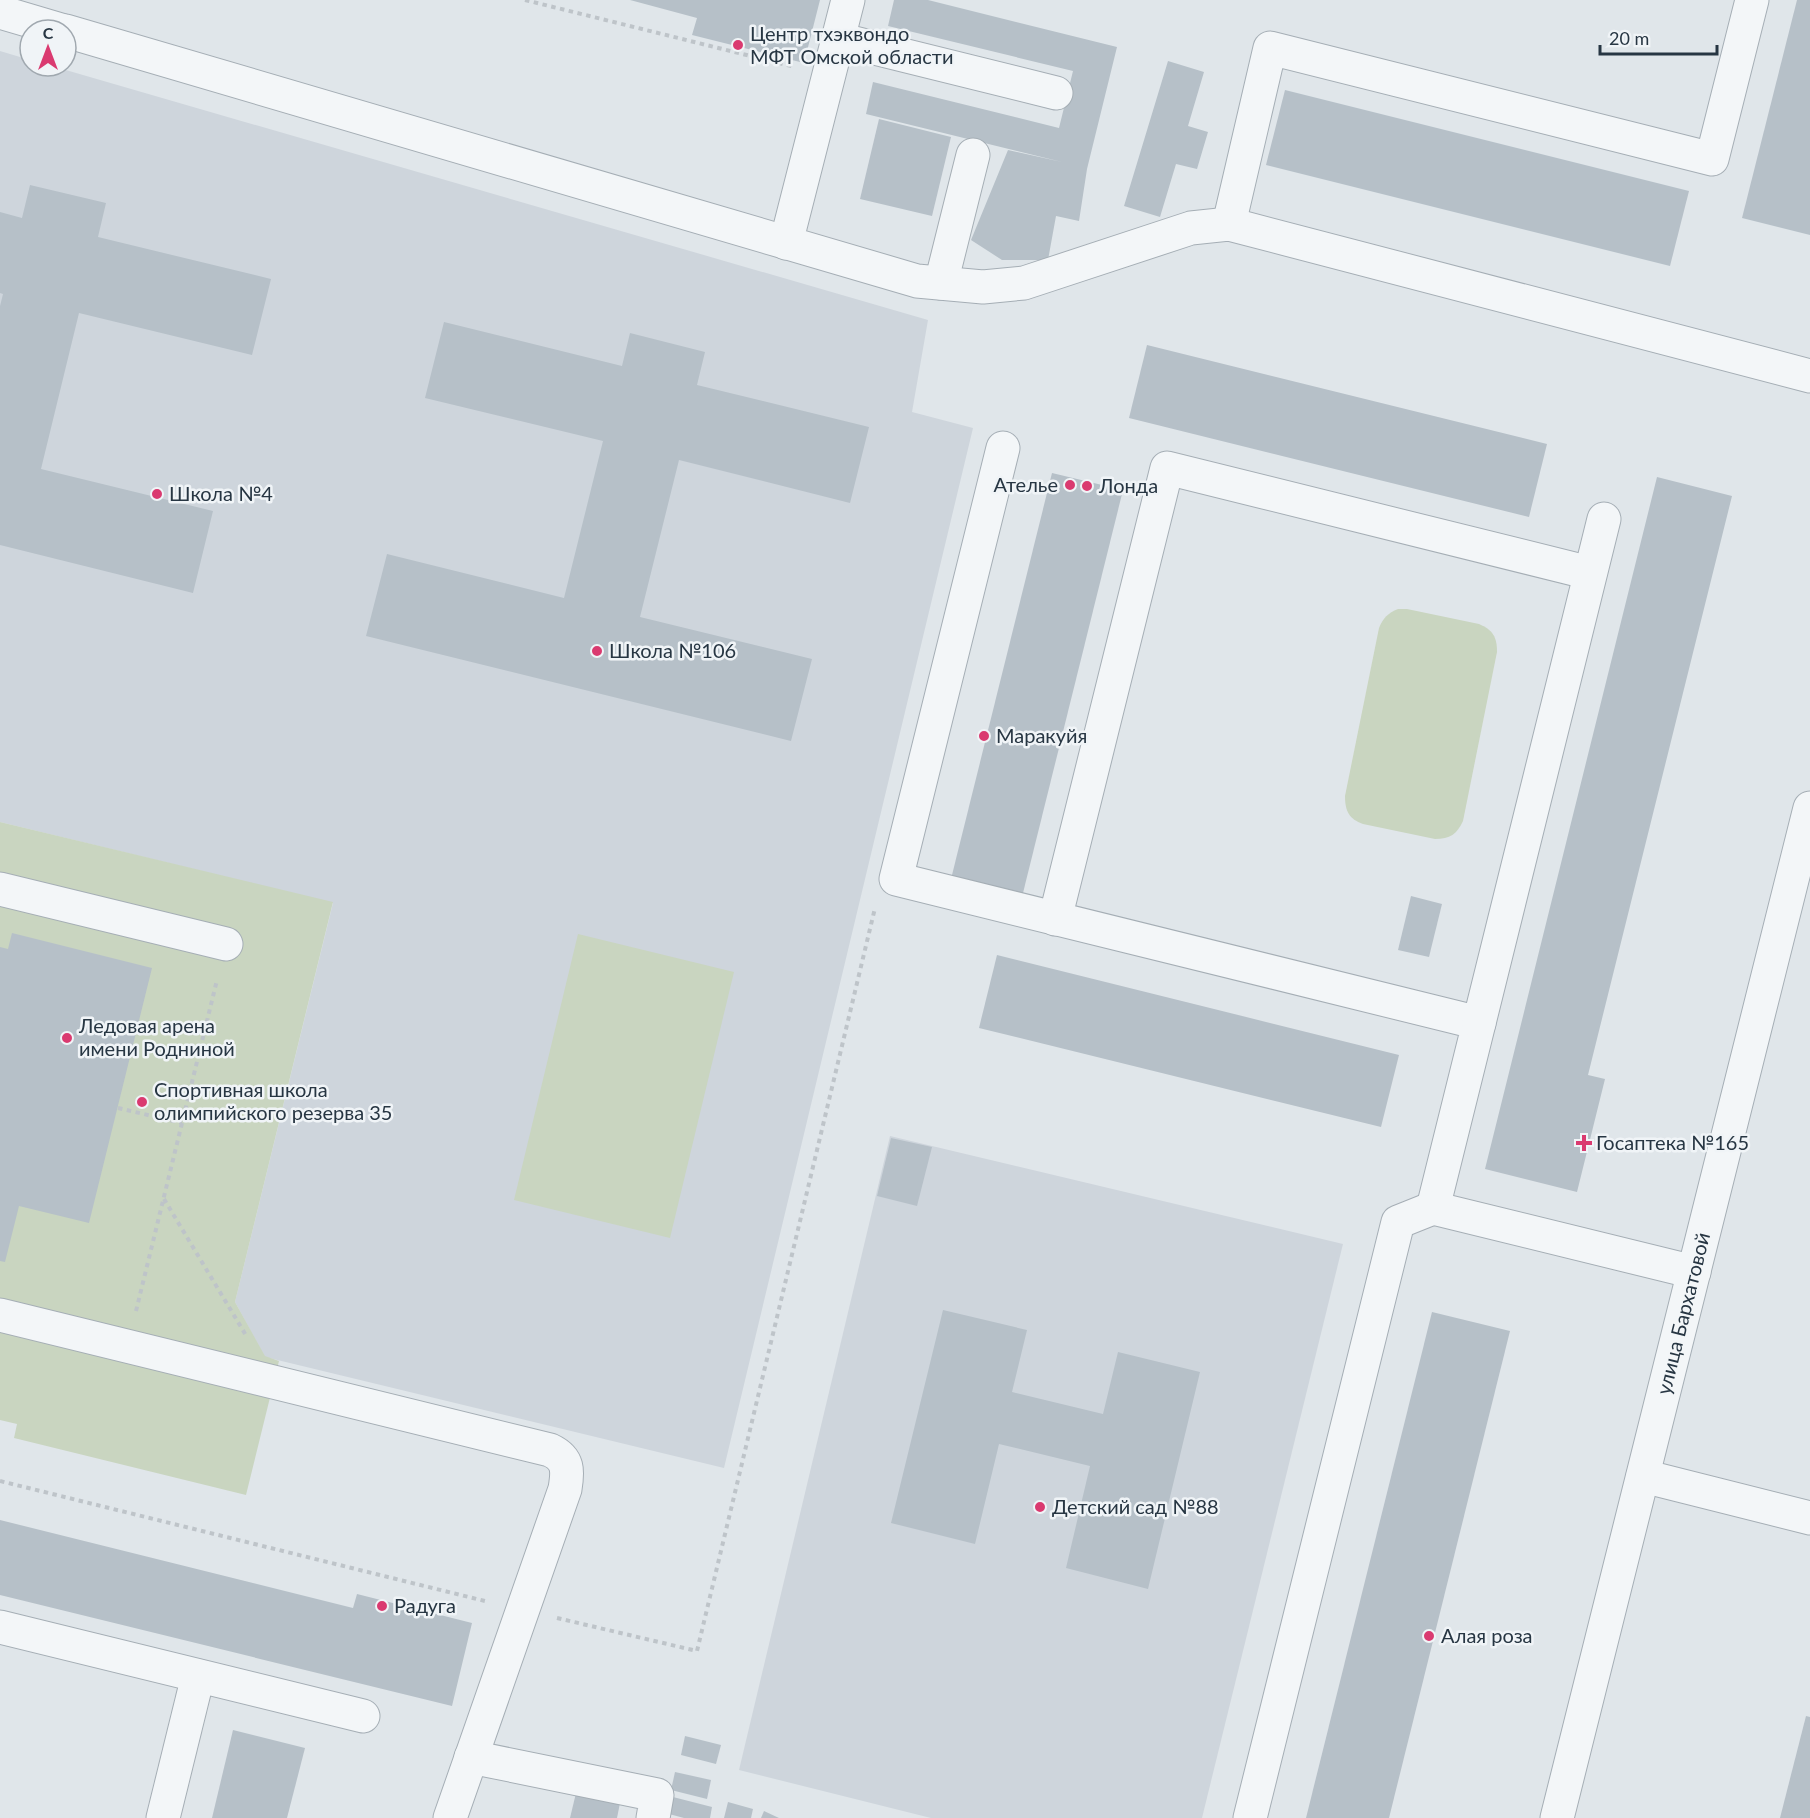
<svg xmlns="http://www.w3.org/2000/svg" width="1810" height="1818" viewBox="0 0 1810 1818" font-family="Lato,sans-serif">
  <rect width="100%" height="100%" fill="#e0e6ea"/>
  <g fill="#ced5dc">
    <path d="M0 51 30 60V66H52L928 320 912 412 973 428 724 1468 265 1357 235 1302 333 903 0 822Z"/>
    <path d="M890 1136 1343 1244 1202 1818H931L739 1770Z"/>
  </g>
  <g fill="#c9d5c0">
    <path d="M1398 609H1407L1479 624C1493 630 1497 637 1497 652L1463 821C1457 834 1450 839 1435 839L1363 824C1349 819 1345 811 1345 796L1379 628C1383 618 1388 613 1398 609Z"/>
    <path d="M0 822 333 902 235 1302 265 1356 279 1361 246 1495 14 1438 17 1424 0 1420Z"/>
    <path d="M578 934 734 972 670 1238 514 1200Z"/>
  </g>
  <g fill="#b6c0c8">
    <path d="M630 0H820L804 63 692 35 697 18Z"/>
    <path d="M894 0H928L1117 47 1087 169 1079 221 1056 216 1048 260H1002L971 240 1008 150 1062 162 866 114 873 82 1059 128 1073 71 888 26Z"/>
    <path d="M1797 0H1810V235L1742 218Z"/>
    <path d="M1168 61 1204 72 1188 126 1208 132 1197 169 1176 164 1160 217 1124 206Z"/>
    <path d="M1285 90 1689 191 1670 266 1266 165Z"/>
    <path d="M879 119 951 137 932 216 860 199Z"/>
    <path d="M30 185 106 203 98 237 271 279 252 355 79 313 41 469 213 511 193 593 0 545V306L3 294 0 293V212L22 218Z"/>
    <path d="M444 322 622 366 630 333 705 352 697 385 869 427 850 503 679 460 640 617 812 659 791 741 366 636 387 554 564 598 603 441 425 398Z"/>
    <path d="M1147 345 1547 444 1529 517 1129 418Z"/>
    <path d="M1052 473 1123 490 1021 901 950 883Z"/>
    <path d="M1657 477 1732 496 1588 1075 1605 1079 1577 1192 1485 1169Z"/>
    <path d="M1411 896 1442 904 1429 957 1398 950Z"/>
    <path d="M12 933 152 968 89 1223 19 1206 5 1262 0 1261V947L8 949Z"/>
    <path d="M997 955 1399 1055 1381 1127 979 1028Z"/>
    <path d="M891 1138 932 1147 917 1206 877 1196Z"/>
    <path d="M943 1310 1027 1330 1012 1392 1103 1414 1118 1352 1200 1372 1148 1589 1066 1568 1090 1466 999 1444 975 1544 891 1523Z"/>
    <path d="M1432 1312 1510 1331 1389 1818H1306Z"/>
    <path d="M0 1520 353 1608 357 1594 472 1623 452 1706 0 1595Z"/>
    <path d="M1806 1716 1810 1717V1818H1780Z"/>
    <path d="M233 1730 305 1748 287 1818H212Z"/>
    <path d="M685 1736 721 1745 716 1764 681 1755Z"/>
    <path d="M675 1772 711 1780 707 1799 671 1790Z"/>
    <path d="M576 1793 620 1803 617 1818H570Z"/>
    <path d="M673 1797 712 1807 710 1818H684L669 1814Z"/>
    <path d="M728 1802 753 1809 751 1818H724Z"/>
    <path d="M764 1811 779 1818H761Z"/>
  </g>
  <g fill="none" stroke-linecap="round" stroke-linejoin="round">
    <g stroke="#a5aeb5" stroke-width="35">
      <g id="minor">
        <path d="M0 12 61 30"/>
        <path d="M66 31 917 281 983 287 1024 283 1191 228 1229 224 1810 376"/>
        <path d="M838 39 1056 93"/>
        <path d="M1229 224 1270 48 1712 159 1752 0"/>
        <path d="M786 243 848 0"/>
        <path d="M941 283 973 155"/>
        <path d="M1003 448 896 879 1479 1023 1433 1208 1694 1272"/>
        <path d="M0 889 226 944"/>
        <path d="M1055 919 1167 468 1590 573"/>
        <path d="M1479 1023 1604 519"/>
        <path d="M0 1315 550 1450C569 1459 568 1471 565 1489L450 1818"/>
        <path d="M1643 1476 1810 1518"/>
        <path d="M0 1627 363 1716"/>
        <path d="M471 1757 657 1795 653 1818"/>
        <path d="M163 1818 198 1676"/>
        <path d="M1250 1818 1398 1222 1433 1208"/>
        <path id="s1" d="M1557 1818 1810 808"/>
      </g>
    </g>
    <g stroke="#bec4c9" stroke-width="4" stroke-dasharray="4.5 4.5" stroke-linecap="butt">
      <path d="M525 0 795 67"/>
      <path d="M118 1108 182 1123"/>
      <path d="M164 1199 247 1337"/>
      <path d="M136 1311 217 980"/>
      <path d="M0 1481 489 1602"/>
      <path d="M557 1618 697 1651 875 908"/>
    </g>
    <use href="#minor" stroke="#f3f6f8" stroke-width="33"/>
  </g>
  <g fill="#da3a70" stroke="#f0f4f7" stroke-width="2">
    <circle cx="738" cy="45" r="6"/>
    <circle cx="1070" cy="485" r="6"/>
    <circle cx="1087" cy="486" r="6"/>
    <circle cx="157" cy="494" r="6"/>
    <circle cx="597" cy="651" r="6"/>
    <circle cx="984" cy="736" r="6"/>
    <circle cx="67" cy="1038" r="6"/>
    <circle cx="142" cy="1102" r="6"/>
    <path d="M1581 1134h6v6h6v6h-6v6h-6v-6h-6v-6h6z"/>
    <circle cx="1040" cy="1507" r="6"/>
    <circle cx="382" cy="1606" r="6"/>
    <circle cx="1429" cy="1636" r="6"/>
  </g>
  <g text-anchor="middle" stroke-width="5" stroke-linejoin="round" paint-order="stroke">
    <g font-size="20" fill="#273643" stroke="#f0f4f7" text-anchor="start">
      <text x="750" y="41">Центр тхэквондо<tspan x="750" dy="23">МФТ Омской области</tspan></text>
      <text x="1058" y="492" text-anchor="end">Ателье</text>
      <text x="1099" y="493">Лонда</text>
      <text x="169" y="501">Школа №4</text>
      <text x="609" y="658">Школа №106</text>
      <text x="996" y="743">Маракуйя</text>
      <text x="79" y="1033">Ледовая арена<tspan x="79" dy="23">имени Родниной</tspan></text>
      <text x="154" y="1097">Спортивная школа<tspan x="154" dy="23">олимпийского резерва 35</tspan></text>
      <text x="1596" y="1150">Госаптека №165</text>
      <text x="1052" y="1514">Детский сад №88</text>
      <text x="394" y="1613">Радуга</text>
      <text x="1441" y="1643">Алая роза</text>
    </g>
    <g font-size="20" fill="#273643" stroke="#f0f4f7">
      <text dy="7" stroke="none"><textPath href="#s1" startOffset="520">улица Бархатовой</textPath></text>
    </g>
  </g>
  <g transform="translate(48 48)"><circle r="28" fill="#f0f4f7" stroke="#a0a8af" stroke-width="1.5"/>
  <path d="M0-4.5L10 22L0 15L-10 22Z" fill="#da3a70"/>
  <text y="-9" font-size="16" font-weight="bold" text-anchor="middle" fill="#273643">С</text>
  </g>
  <path d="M1600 45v9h117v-9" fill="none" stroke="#273643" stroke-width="3"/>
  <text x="1609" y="45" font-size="18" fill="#273643" stroke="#f0f4f7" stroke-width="4.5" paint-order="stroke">20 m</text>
</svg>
